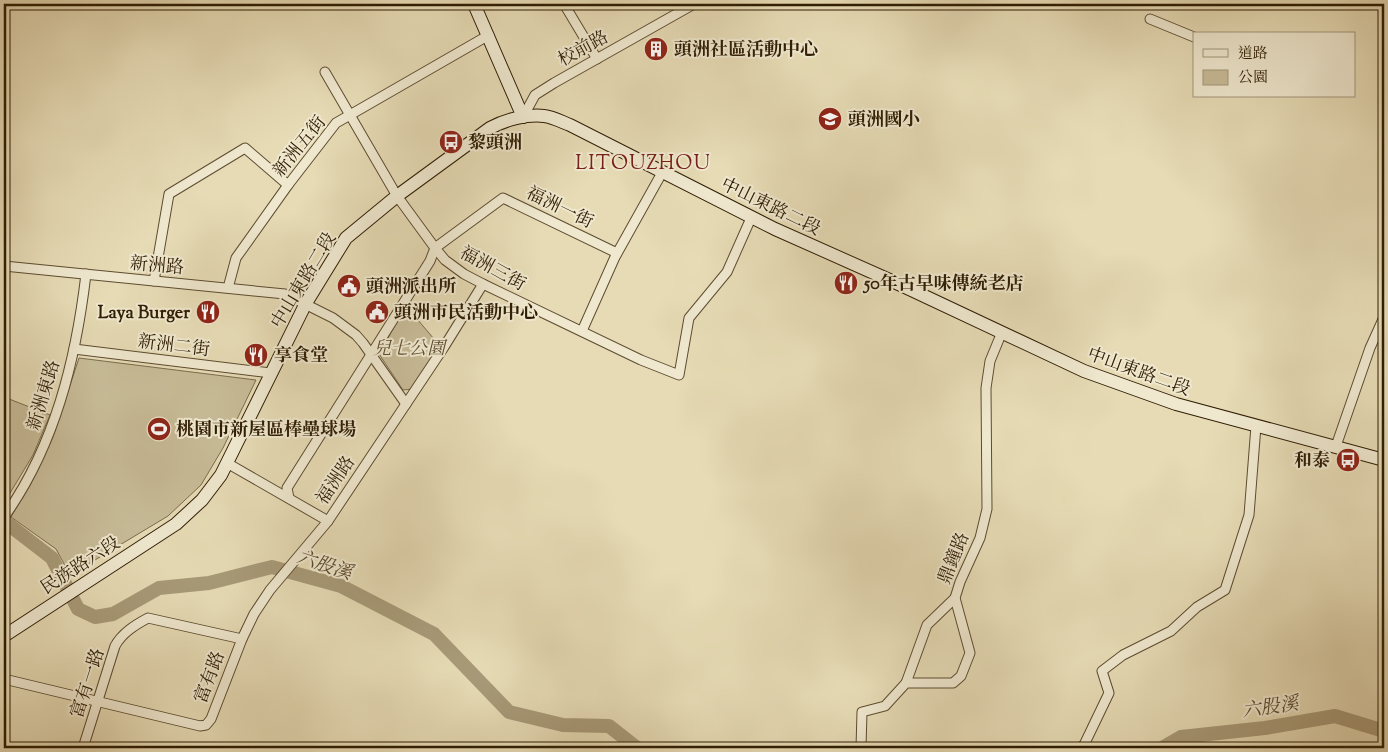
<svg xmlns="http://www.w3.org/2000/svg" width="1388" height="752" viewBox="0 0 1388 752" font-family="'Sorts Mill Goudy','Noto Serif TC',serif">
  <rect width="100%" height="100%" fill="#e6dbb5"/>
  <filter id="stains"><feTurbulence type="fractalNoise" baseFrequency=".004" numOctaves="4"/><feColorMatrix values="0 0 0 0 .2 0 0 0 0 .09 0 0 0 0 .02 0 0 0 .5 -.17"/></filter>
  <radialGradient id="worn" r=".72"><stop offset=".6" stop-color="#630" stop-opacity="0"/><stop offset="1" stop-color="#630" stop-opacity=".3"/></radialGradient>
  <g fill="#c7bb97" stroke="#7b6c4d">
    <path d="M406 306 440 346 413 389 403 390 379 354Z"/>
    <path d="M79 358 256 380 223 448 201 485 168 516 70 575 56 549 11 517 30 485 53 437Z"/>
    <path d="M4 397 50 415 33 455 4 503Z"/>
  </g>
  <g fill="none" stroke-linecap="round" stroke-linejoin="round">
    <g stroke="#a89a78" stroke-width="14">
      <path d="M4 521 52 558 78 609 95 617 113 614 159 588 209 583 272 567 341 586 434 634 509 712 563 725 609 726 637 748"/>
      <path d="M1162 748 1181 737 1265 728 1335 716 1384 731"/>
    </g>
    <g stroke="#5d4c30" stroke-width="11">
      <g id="street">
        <path d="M564 4 597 59"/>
        <path d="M1150 19 1194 37"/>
        <path d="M325 72 397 196 435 248 445 260 464 274 483 284 641 360 679 375 689 318 727 272 751 218"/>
        <path d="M523 117 535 95 554 83 694 4"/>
        <path d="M4 266 285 294 333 318 356 335 363 343 406 404"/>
        <path d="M154 281 169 194 245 148 288 185"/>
        <path d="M228 288 236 258 288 185 336 123 489 35"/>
        <path d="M582 331 615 257 663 171"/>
        <path d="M74 349 271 373"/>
        <path d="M1336 446 1370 348 1384 317"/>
        <path d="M227 463 328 521"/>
        <path d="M289 498 287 488 430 261 435 248 503 198 617 253"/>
        <path d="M4 517C55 446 76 359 86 274"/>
        <path d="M4 679 200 726 206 725 211 719 242 639 254 614 270 590 328 521 444 347 483 284"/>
        <path d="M906 683 927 625 955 598"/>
        <path d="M83 748 115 646C122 633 135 625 148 618L242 639"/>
        <path d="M861 748 862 712 885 706 906 683H953L961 676 970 653 955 598 960 582 980 538 987 509 986 388 990 361 1002 332"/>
        <path d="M1079 748 1084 745 1109 693 1102 671 1123 655 1171 631 1197 607 1225 590 1249 515 1256 426"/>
      </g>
    </g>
    <g stroke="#2f1d03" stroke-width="14">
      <g id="secondary">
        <path d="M474 4 523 117"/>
        <path d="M4 636 176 524 202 500 221 475 306 303 346 238 397 196 490 128C505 120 526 114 544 116 553 117 562 122 570 125L775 229 903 286 1084 371 1176 404 1384 460"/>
      </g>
    </g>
    <use href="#street" stroke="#efe8cf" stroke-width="9"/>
    <use href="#secondary" stroke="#efe8cf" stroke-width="12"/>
  </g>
  <defs>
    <g id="building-disc" transform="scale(1.25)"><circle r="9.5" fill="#8f2418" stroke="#efe8cf"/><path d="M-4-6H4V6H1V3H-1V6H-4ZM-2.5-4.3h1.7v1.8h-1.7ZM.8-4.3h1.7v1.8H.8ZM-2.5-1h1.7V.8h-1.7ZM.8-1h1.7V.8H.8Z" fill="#fff"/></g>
    <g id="school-disc" transform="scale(1.25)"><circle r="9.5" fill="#8f2418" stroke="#efe8cf"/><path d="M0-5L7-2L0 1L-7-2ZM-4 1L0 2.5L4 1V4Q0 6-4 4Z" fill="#fff"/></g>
    <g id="bus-disc" transform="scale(1.25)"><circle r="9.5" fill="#8f2418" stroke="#efe8cf"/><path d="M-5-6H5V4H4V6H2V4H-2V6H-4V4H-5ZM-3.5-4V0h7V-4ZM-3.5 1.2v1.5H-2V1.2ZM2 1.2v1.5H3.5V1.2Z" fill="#fff"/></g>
    <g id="restaurant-disc" transform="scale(1.25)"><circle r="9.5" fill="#8f2418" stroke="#efe8cf"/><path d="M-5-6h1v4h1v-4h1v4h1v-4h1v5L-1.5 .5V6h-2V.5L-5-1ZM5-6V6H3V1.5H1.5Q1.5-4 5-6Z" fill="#fff"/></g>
    <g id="civic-disc" transform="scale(1.25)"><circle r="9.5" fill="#8f2418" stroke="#efe8cf"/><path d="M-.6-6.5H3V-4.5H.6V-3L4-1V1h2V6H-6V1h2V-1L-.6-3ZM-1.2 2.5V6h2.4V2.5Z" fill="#fff"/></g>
    <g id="stadium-disc" transform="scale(1.25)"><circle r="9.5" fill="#8f2418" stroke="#efe8cf"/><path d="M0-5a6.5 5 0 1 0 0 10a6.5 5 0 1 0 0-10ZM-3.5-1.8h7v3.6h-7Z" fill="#fff"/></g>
  </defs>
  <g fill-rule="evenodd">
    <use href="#building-disc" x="656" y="49"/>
    <use href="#school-disc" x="830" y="119"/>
    <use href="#bus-disc" x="451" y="142"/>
    <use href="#restaurant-disc" x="846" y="283"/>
    <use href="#civic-disc" x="349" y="286"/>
    <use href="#restaurant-disc" x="208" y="312"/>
    <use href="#civic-disc" x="377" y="312"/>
    <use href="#restaurant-disc" x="256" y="355"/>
    <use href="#stadium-disc" x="159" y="429"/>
    <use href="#bus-disc" x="1348" y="460"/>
  </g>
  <g text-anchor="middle" stroke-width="4" stroke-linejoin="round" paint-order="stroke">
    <g font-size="18" fill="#2f1d03" stroke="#efe8cf">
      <text transform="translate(583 48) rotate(-29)" y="6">校前路</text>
      <text transform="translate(299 146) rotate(-51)" y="6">新洲五街</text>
      <text transform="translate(771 206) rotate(26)" y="6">中山東路二段</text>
      <text transform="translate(560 207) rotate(26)" y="6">福洲一街</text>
      <text transform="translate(157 265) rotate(5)" y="6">新洲路</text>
      <text transform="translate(493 268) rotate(29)" y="6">福洲三街</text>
      <text transform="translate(303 280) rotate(-59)" y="6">中山東路二段</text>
      <text transform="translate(174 345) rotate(7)" y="6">新洲二街</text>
      <text transform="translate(1139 371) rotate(20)" y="6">中山東路二段</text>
      <text transform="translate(43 395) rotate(-73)" y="6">新洲東路</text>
      <text transform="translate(335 480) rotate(-56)" y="6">福洲路</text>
      <text transform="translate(953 558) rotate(-68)" y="6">鼎鐘路</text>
      <text transform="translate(80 565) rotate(-33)" y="6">民族路六段</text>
      <text transform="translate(209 677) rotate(-69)" y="6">富有路</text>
      <text transform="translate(87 683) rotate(-72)" y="6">富有一路</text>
    </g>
    <g font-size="18" font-weight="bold" fill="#2f1d03" stroke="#efe8cf" text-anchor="start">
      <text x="674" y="55">頭洲社區活動中心</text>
      <text x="848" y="125">頭洲國小</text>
      <text x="468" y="148">黎頭洲</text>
      <text x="864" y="289">50年古早味傳統老店</text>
      <text x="366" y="292">頭洲派出所</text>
      <text x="190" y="318" text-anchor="end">Laya Burger</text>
      <text x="394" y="318">頭洲市民活動中心</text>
      <text x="274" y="361">享食堂</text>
      <text x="176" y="435">桃園市新屋區棒壘球場</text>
      <text x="1330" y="466" text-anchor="end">和泰</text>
    </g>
    <g font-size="18" font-style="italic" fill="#5d4c2f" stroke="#efe8cf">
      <text x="409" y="354">兒七公園</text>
    </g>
    <g font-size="19" font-style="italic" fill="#59492c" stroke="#efe8cf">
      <text transform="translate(325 564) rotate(18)" y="7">六股溪</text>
      <text transform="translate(1270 706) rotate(-8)" y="7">六股溪</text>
    </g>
    <g font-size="20" letter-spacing="1" fill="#7a1f14" stroke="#efe8cf">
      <text x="643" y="169">LITOUZHOU</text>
    </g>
  </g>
  <rect width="1388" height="752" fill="none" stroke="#e6dbb5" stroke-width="20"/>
  <rect x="5" y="5" width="1378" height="742" fill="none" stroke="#2f1d03" stroke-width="2.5"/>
  <rect x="10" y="10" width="1368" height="732" fill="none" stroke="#2f1d03"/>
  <rect x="1193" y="32" width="162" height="65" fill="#efe8cf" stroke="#a2977d"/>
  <rect x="1203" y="49" width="25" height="8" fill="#efe8cf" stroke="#a2977d"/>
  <text x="1238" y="58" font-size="15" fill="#2f1d03">道路</text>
  <rect x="1203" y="70" width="25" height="15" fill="#c7bb97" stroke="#a2977d"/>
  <text x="1238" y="82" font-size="15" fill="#2f1d03">公園</text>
  <rect width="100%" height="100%" filter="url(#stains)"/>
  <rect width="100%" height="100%" fill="url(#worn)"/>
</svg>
